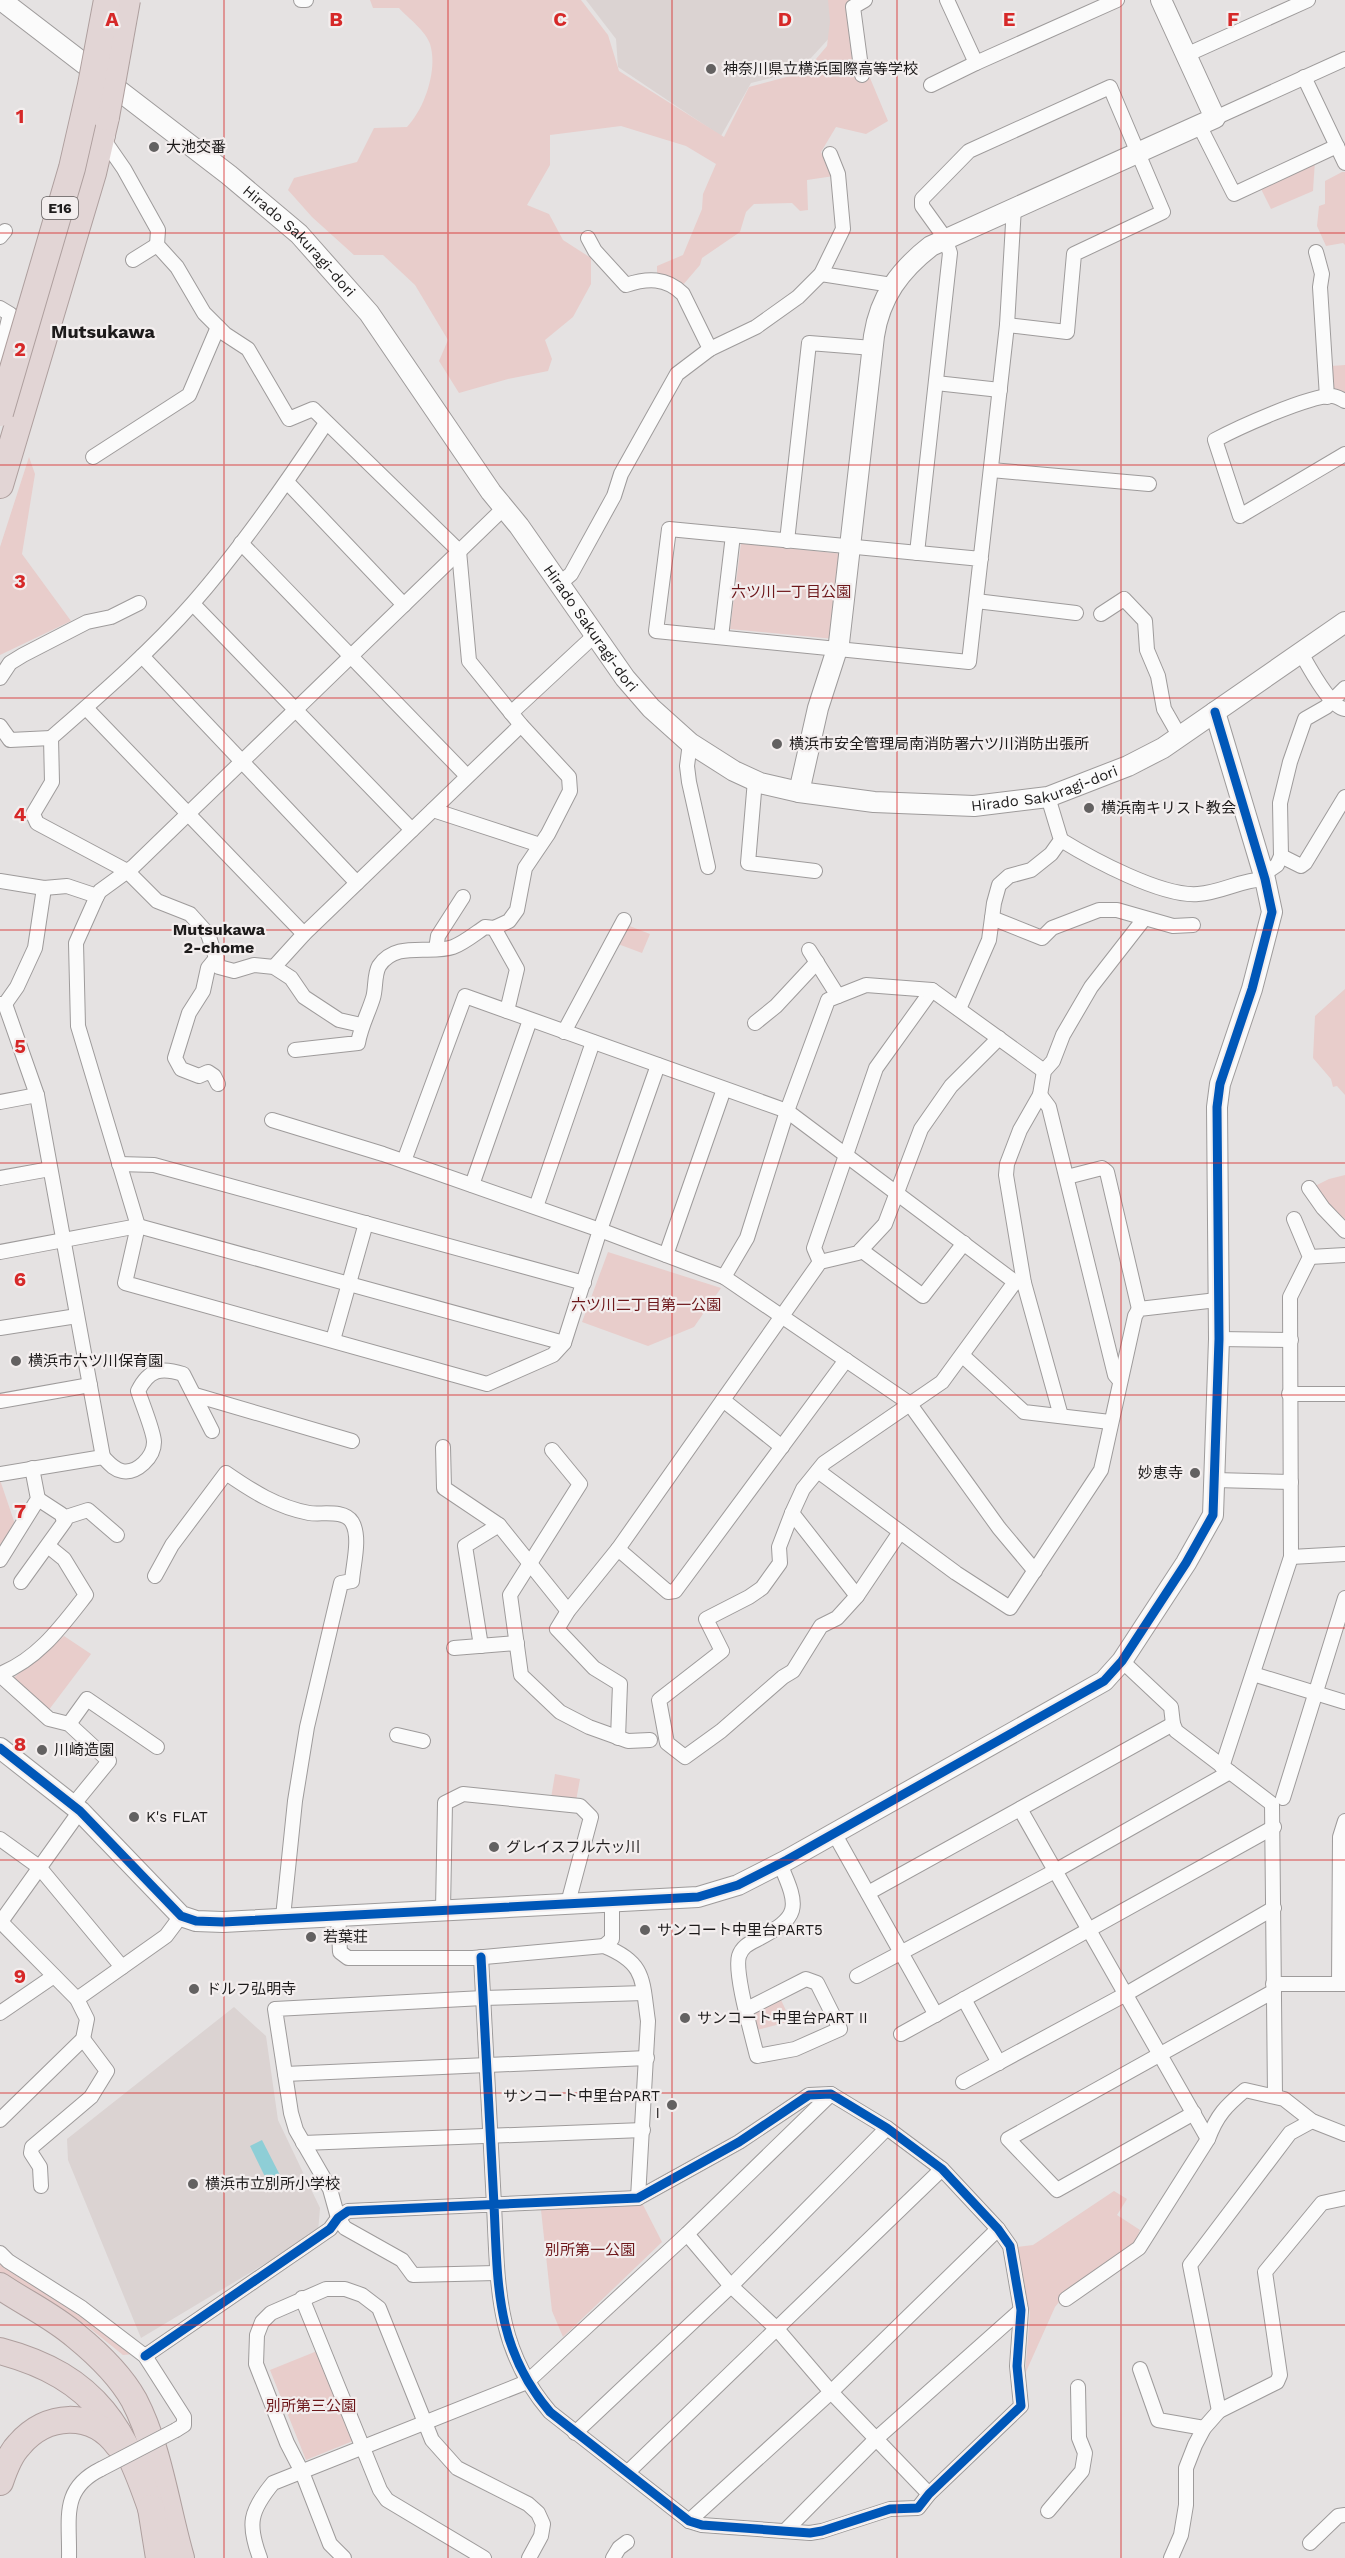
<svg xmlns="http://www.w3.org/2000/svg" width="1345" height="2558" viewBox="0 0 1345 2558" font-family="'Work Sans','Noto Sans JP',sans-serif">
  <rect width="100%" height="100%" fill="#e5e2e2"/>
  <g fill="#dbd3d2">
    <path d="M586 0H834L832 35 799 71 751 83 721 136 618 67 616 39Z"/>
    <path d="M234 2007 266 2036 278 2120 320 2208 318 2232 141 2338 68 2160 67 2139Z"/>
  </g>
  <g fill="#e8cdcb">
    <path d="M370 0H581L608 35 619 71 724 137 749 87 805 72 827 46 830 21 828 0H857L870 78 888 121 866 134 836 127 821 152 834 176 807 180 808 210 800 211 792 203 754 204 746 212 740 232 702 258 700 265 682 286 657 273V266L683 255 702 209 703 194 716 164 686 146 621 126 550 135V165L527 205 549 214 563 240 591 258V284L573 317 545 340 552 359 548 371 508 379 459 393 439 361 448 340 415 285 383 255H354L312 217 288 190 294 178 357 162 374 128 407 127C425 108 438 69 430 44 426 31 408 18 399 8H373Z"/>
    <path d="M1315 160 1313 191 1271 209 1260 187Z"/>
    <path d="M1342 172H1345V245L1343 243 1326 246 1317 226 1319 206 1325 204V181Z"/>
    <path d="M1345 365V392L1331 391V366Z"/>
    <path d="M29 457 35 474 22 554 71 621 0 655V547Z"/>
    <path d="M741 543 843 554 834 639 730 629Z"/>
    <path d="M627 925 650 934 642 953 618 944Z"/>
    <path d="M1345 989V1095L1337 1086 1333 1087 1331 1079 1313 1058 1315 1016Z"/>
    <path d="M1345 1175V1219L1332 1210 1315 1186 1329 1179Z"/>
    <path d="M608 1252 721 1288 694 1327 648 1346 582 1322Z"/>
    <path d="M0 1480 15 1524 0 1547Z"/>
    <path d="M64 1636 91 1654 48 1711 11 1680Z"/>
    <path d="M555 1774 580 1779 576 1801 551 1798Z"/>
    <path d="M781 2000 791 2021 757 2030 753 2012Z"/>
    <path d="M1114 2191 1127 2199 1117 2215 1140 2230 1135 2242 1064 2296 1055 2307 1025 2374 1030 2312 1020 2278 1017 2247 1033 2245Z"/>
    <path d="M642 2203 662 2242 563 2337 552 2311 541 2210Z"/>
    <path d="M0 2259 85 2317 134 2354 123 2355 87 2326 57 2306 0 2278Z"/>
    <path d="M317 2351 353 2441 306 2460 270 2370Z"/>
  </g>
  <path fill="#8eced6" d="M262 2140 285 2185 272 2191 250 2146Z"/>
  <g fill="none" stroke-linecap="round" stroke-linejoin="round">
    <g stroke="#9e9b9b" stroke-width="16">
      <g id="street">
        <path d="M301 0H306"/>
        <path d="M947 0 976 63"/>
        <path d="M1186 55 1308 0"/>
        <path d="M862 75 853 7 865 0"/>
        <path d="M1304 77 1345 163"/>
        <path d="M931 85 976 63 1117 0"/>
        <path d="M1215 118 1345 59"/>
        <path d="M1199 125 1234 194 1337 146"/>
        <path d="M108 135 106 143 124 169 158 230 157 245 177 267 204 313 225 334 248 349 289 419 313 409 459 551 469 661 521 725 569 777 570 791 548 834 525 868 517 910 509 921 494 928 485 927C476 933 464 943 453 947 430 955 396 940 379 966 374 975 376 989 373 998 368 1014 361 1026 358 1043L295 1050"/>
        <path d="M0 237 5 231"/>
        <path d="M588 238 595 251 626 285C647 278 666 277 683 294L710 349"/>
        <path d="M1316 252 1322 274 1320 287 1327 397"/>
        <path d="M133 260 157 245"/>
        <path d="M821 274 892 285"/>
        <path d="M0 308 10 314 0 357"/>
        <path d="M936 383 1000 390"/>
        <path d="M1345 401C1341 399 1336 396 1332 396 1310 395 1237 428 1215 440L1240 516 1345 454"/>
        <path d="M326 423C285 485 242 547 193 603 150 652 100 695 51 738L52 782 33 814 37 823 127 871 157 901 190 914 208 934 219 967 234 971 254 965 274 967 291 978 304 997 339 1020 361 1025"/>
        <path d="M93 457 189 395 218 327"/>
        <path d="M991 470 1149 484"/>
        <path d="M287 482 404 605"/>
        <path d="M504 508 133 867 100 891 97 896 76 943 78 1026 138 1226 125 1283 487 1384 553 1355 564 1343 600 1230 658 1065"/>
        <path d="M787 541 809 343 873 348"/>
        <path d="M241 543 467 776"/>
        <path d="M917 553 950 253 945 238 922 206V199L969 151 1110 87 1163 212 1074 254 1067 332 1007 325"/>
        <path d="M981 559 669 529 656 631 969 662 1007 325 1014 207"/>
        <path d="M559 584 571 574 614 496 621 474 677 374 710 349 756 327 798 297 821 274 843 229 838 174 830 154"/>
        <path d="M976 601 1076 613"/>
        <path d="M193 604 412 830"/>
        <path d="M1101 614 1124 599 1145 621 1147 650 1158 676 1164 709 1180 737"/>
        <path d="M721 637 733 535"/>
        <path d="M1301 653C1309 667 1330 707 1345 709"/>
        <path d="M142 656 357 883"/>
        <path d="M0 678 10 663 23 655 87 622 111 617 139 603"/>
        <path d="M86 708 304 934"/>
        <path d="M511 713 595 635"/>
        <path d="M0 726 10 740 51 738"/>
        <path d="M690 743 687 766 689 782 708 867"/>
        <path d="M755 780 748 863 815 871"/>
        <path d="M433 810 540 845"/>
        <path d="M1061 840C1092 859 1162 897 1198 894 1223 892 1240 880 1265 879"/>
        <path d="M1281 856 1301 866 1305 863 1345 797"/>
        <path d="M1264 874 1277 865 1281 856 1280 803 1290 762 1305 719 1326 707 1345 688"/>
        <path d="M0 881 44 888 67 886 97 896"/>
        <path d="M992 918 1042 938 1052 928 1099 910H1117L1173 926 1193 925"/>
        <path d="M494 928 517 969 507 1011"/>
        <path d="M436 949 438 936 463 897"/>
        <path d="M809 950 838 996"/>
        <path d="M217 957 208 968 203 991 189 1013 175 1058 181 1069 199 1076 208 1072 214 1076 218 1084"/>
        <path d="M274 967 304 934 521 725"/>
        <path d="M0 1004H5L17 987 35 948 44 888"/>
        <path d="M5 1004 37 1095 103 1457"/>
        <path d="M959 1009 989 940 994 903 999 885 1009 876 1031 870 1051 854 1061 840 1048 797"/>
        <path d="M755 1023 776 1006 817 962"/>
        <path d="M564 1032 624 920"/>
        <path d="M1040 1095 1049 1107 1115 1375 1120 1381"/>
        <path d="M0 1102 37 1095"/>
        <path d="M272 1120 383 1154 600 1230 724 1277 909 1403 999 1528 1035 1571"/>
        <path d="M404 1161 465 996 787 1111 1015 1282"/>
        <path d="M119 1164 154 1165 584 1283"/>
        <path d="M1067 1177 1102 1168 1107 1172 1139 1309"/>
        <path d="M0 1178 50 1169"/>
        <path d="M472 1185 530 1020"/>
        <path d="M1309 1188 1323 1208 1345 1231"/>
        <path d="M536 1207 593 1042"/>
        <path d="M861 1250 923 1296 964 1243"/>
        <path d="M0 1252 138 1226 564 1343"/>
        <path d="M666 1255 724 1089"/>
        <path d="M1310 1257 1345 1255"/>
        <path d="M820 1262 814 1248 876 1068 932 990"/>
        <path d="M724 1277 747 1238 787 1111 828 1000 866 985 932 990 1044 1071"/>
        <path d="M0 1328 77 1316"/>
        <path d="M1219 1339 1291 1340"/>
        <path d="M333 1340 366 1223"/>
        <path d="M963 1356 1024 1412 1110 1422"/>
        <path d="M1289 1394H1345"/>
        <path d="M195 1395 352 1441"/>
        <path d="M723 1400 782 1447"/>
        <path d="M0 1401 90 1385"/>
        <path d="M1061 1416 1024 1283 1006 1175 1007 1164 1020 1130 1040 1095 1044 1071 1053 1061 1063 1035 1091 987 1144 919"/>
        <path d="M443 1447 444 1488 499 1525 568 1611"/>
        <path d="M552 1450 580 1484 510 1595 521 1675 560 1712 589 1727 628 1741 650 1740"/>
        <path d="M818 1471 956 1573 1010 1608 1101 1470 1135 1316 1139 1309 1217 1300"/>
        <path d="M0 1474 103 1457C109 1463 113 1469 122 1471 137 1474 154 1457 154 1442 154 1432 142 1403 138 1391 149 1369 161 1367 183 1374L212 1431"/>
        <path d="M1215 1480 1291 1482"/>
        <path d="M792 1513 857 1596"/>
        <path d="M63 1518 88 1510 117 1535"/>
        <path d="M900 1532 857 1596 837 1618 821 1626 793 1671 783 1677 721 1731 685 1757 667 1743 659 1700 722 1651 706 1619 749 1597 762 1588 780 1563 779 1547 792 1513 803 1489 824 1463 942 1382 1015 1282 1024 1283"/>
        <path d="M618 1549 668 1592 675 1591 846 1360"/>
        <path d="M1291 1557 1345 1554"/>
        <path d="M0 1560 38 1499 32 1468"/>
        <path d="M155 1576 172 1545 226 1473C252 1491 277 1507 309 1513 321 1515 344 1509 352 1522 361 1537 353 1565 352 1581L341 1583 307 1727 295 1801 283 1917"/>
        <path d="M21 1582 65 1521 61 1514 38 1499"/>
        <path d="M481 1646 465 1546 499 1525"/>
        <path d="M454 1648 517 1643"/>
        <path d="M1122 1661 1171 1707 1173 1724 1176 1731 1272 1804 1275 2096"/>
        <path d="M0 1674C38 1659 61 1627 86 1595L64 1559 48 1546"/>
        <path d="M1253 1674 1345 1702"/>
        <path d="M0 1675 49 1719 69 1724 109 1761 73 1805"/>
        <path d="M69 1724 87 1699 157 1747"/>
        <path d="M397 1735 423 1741"/>
        <path d="M618 1738 620 1684 594 1668 557 1629 568 1611 618 1549 820 1262 858 1253 885 1224 921 1129 951 1086 999 1038"/>
        <path d="M1222 1767 1291 1557 1290 1297 1310 1257 1294 1219"/>
        <path d="M1283 1798 1345 1598"/>
        <path d="M1020 1809 1208 2139"/>
        <path d="M834 1833 936 2015"/>
        <path d="M0 1839 39 1867 122 1967"/>
        <path d="M868 1893 1173 1724"/>
        <path d="M443 1909 445 1803 463 1794 580 1806 591 1817 568 1903"/>
        <path d="M338 1914 340 1952 348 1958H473L604 1946C646 1963 642 1980 648 2021L638 2198"/>
        <path d="M0 1923 80 1811"/>
        <path d="M604 1946 612 1939V1901"/>
        <path d="M857 1976 1055 1871 1230 1772"/>
        <path d="M1273 1984H1345"/>
        <path d="M1339 1984 1340 1837 1345 1821"/>
        <path d="M77 1999 166 1936 181 1916"/>
        <path d="M964 1999 999 2063"/>
        <path d="M747 2009 806 1979 817 1983 840 2029 795 2049 757 2056C752 2035 734 1973 739 1956 742 1947 748 1944 756 1940 800 1917 800 1909 780 1864"/>
        <path d="M0 2013 54 1976"/>
        <path d="M901 2034 1274 1827"/>
        <path d="M285 2074 647 2058"/>
        <path d="M963 2082 1126 1994 1274 1908"/>
        <path d="M1194 2113 1057 2190 1008 2139 1274 1991"/>
        <path d="M0 2120 83 2039 87 2019 77 1999 1 1922"/>
        <path d="M303 2143 643 2130"/>
        <path d="M41 2186 40 2167 31 2153 32 2147 91 2097 107 2071 83 2039"/>
        <path d="M687 2234 731 2286 777 2329 831 2392 929 2494"/>
        <path d="M0 2253 8 2261 82 2308 145 2356 184 2417V2425L176 2430"/>
        <path d="M496 2273 413 2275 402 2260 345 2228 338 2218 330 2189 296 2130 291 2113 275 2009 483 1998 644 1993"/>
        <path d="M302 2298 380 2490 387 2500 484 2558"/>
        <path d="M1066 2299 1139 2248 1208 2139C1217 2115 1226 2106 1245 2090L1284 2099 1312 2121 1345 2134"/>
        <path d="M145 2356 330 2229 338 2218 348 2211 638 2198 739 2142 809 2095 831 2094 887 2128 942 2169 998 2229 1010 2246 1021 2310 1017 2366 1021 2406 929 2494 918 2508 890 2509 822 2531 810 2533 702 2525 689 2521 550 2412C495 2348 498 2284 494 2205L481 1957"/>
        <path d="M1140 2369 1158 2420 1204 2428"/>
        <path d="M1219 2411 1190 2265 1290 2133 1312 2121"/>
        <path d="M575 2433 731 2286 887 2128"/>
        <path d="M628 2472 942 2169"/>
        <path d="M1048 2511 1082 2471 1085 2453 1079 2438 1078 2387"/>
        <path d="M689 2521 831 2392 998 2229"/>
        <path d="M786 2530 877 2438 1021 2310"/>
        <path d="M1310 2543 1338 2516 1345 2515"/>
        <path d="M69 2558C70 2519 60 2489 101 2469"/>
        <path d="M260 2558C247 2524 250 2511 273 2483L527 2382 687 2234 831 2094"/>
        <path d="M344 2558 330 2544 302 2472 287 2443 256 2364 257 2335 262 2322 271 2313 326 2289H345L362 2295 379 2308 432 2440 457 2468 528 2504 538 2513 543 2524 541 2536 529 2558"/>
        <path d="M613 2558 619 2548 627 2542"/>
        <path d="M1171 2558 1181 2535 1186 2505V2468L1195 2445 1204 2428 1219 2411 1277 2382 1280 2375 1265 2272 1322 2203 1345 2198"/>
      </g>
    </g>
    <g stroke="#9e9b9b" stroke-width="22">
      <g id="secondary">
        <path id="s1" d="M1 0 229 175 299 234 369 313 491 492 519 526 625 678 651 708 690 743 734 771 760 783 799 792 874 802 974 806 1048 797 1128 766 1163 748 1345 622"/>
        <path d="M799 792 818 708 839 643 874 336C880 297 900 270 931 246L1215 118 1161 0"/>
        <path d="M0 1748 80 1811 181 1916 196 1921 223 1922 698 1897 738 1885 787 1860 1104 1681 1122 1661 1186 1563 1213 1515 1219 1339 1217 1107 1220 1084 1252 989 1272 912 1265 879 1215 712"/>
      </g>
    </g>
    <g stroke="#ae9f9e" stroke-width="28">
      <g id="highway">
        <path d="M0 485 93 173 106 117"/>
        <path d="M0 2286C25 2303 53 2316 76 2336 98 2354 120 2375 134 2400 159 2448 166 2506 181 2558"/>
        <path d="M0 2351C98 2377 125 2430 155 2520"/>
        <path d="M0 2482C4 2470 10 2454 19 2445 46 2413 92 2410 118 2445"/>
        <path d="M151 2508 159 2558"/>
      </g>
    </g>
    <use href="#street" stroke="#fbfbfb" stroke-width="14"/>
    <use href="#secondary" stroke="#fbfbfb" stroke-width="20"/>
    <use href="#highway" stroke="#e2d5d5" stroke-width="26"/>
    <g stroke="#9e9b9b" stroke-width="16" stroke-linecap="butt">
      <path id="street-bridge" d="M101 2469 176 2430"/>
    </g>
    <g stroke="#ae9f9e" stroke-width="28" stroke-linecap="butt">
      <g id="highway-bridge">
        <path d="M106 117 127 0"/>
        <path d="M0 413 72 168 91 85 107 0"/>
      </g>
    </g>
    <use href="#street-bridge" stroke="#fbfbfb" stroke-width="14"/>
    <use href="#highway-bridge" stroke="#e2d5d5" stroke-width="26"/>
    <g stroke="#f3eeee" stroke-width="13">
      <g id="cycleway">
        <path d="M0 1748 80 1811 181 1916 196 1921 223 1922 698 1897 738 1885 787 1860 1104 1681 1122 1661 1186 1563 1213 1515 1219 1339 1217 1107 1220 1084 1252 989 1272 912 1265 879 1215 712"/>
        <path d="M145 2356 330 2229 338 2218 348 2211 638 2198 739 2142 809 2095 831 2094 887 2128 942 2169 998 2229 1010 2246 1021 2310 1017 2366 1021 2406 929 2494 918 2508 890 2509 822 2531 810 2533 702 2525 689 2521 550 2412C495 2348 498 2284 494 2205L481 1957"/>
      </g>
    </g>
    <use href="#cycleway" stroke="#0057b8" stroke-width="9"/>
  </g>
  <path fill="none" stroke="#d62828" stroke-width="1.5" stroke-opacity="0.55" d="M224 0V2558M448 0V2558M672 0V2558M897 0V2558M1121 0V2558M0 233H1345M0 465H1345M0 698H1345M0 930H1345M0 1163H1345M0 1395H1345M0 1628H1345M0 1860H1345M0 2093H1345M0 2325H1345"/>
  <g fill="#636161" stroke="#f3eeee" stroke-width="2">
    <circle cx="711" cy="69" r="6"/>
    <circle cx="154" cy="147" r="6"/>
    <circle cx="777" cy="744" r="6"/>
    <circle cx="1089" cy="808" r="6"/>
    <circle cx="16" cy="1361" r="6"/>
    <circle cx="1195" cy="1473" r="6"/>
    <circle cx="42" cy="1750" r="6"/>
    <circle cx="134" cy="1817" r="6"/>
    <circle cx="494" cy="1847" r="6"/>
    <circle cx="645" cy="1930" r="6"/>
    <circle cx="311" cy="1937" r="6"/>
    <circle cx="194" cy="1989" r="6"/>
    <circle cx="685" cy="2018" r="6"/>
    <circle cx="672" cy="2105" r="6"/>
    <circle cx="193" cy="2184" r="6"/>
  </g>
  <g text-anchor="middle" stroke-width="4.5" stroke-linejoin="round" paint-order="stroke">
    <rect fill="#f3eeee" stroke="#5d5a5a" stroke-width="1.5" x="42" y="197" width="36" height="22" rx="4.5"/>
    <g font-size="14" font-weight="bold" fill="#1d1b1b">
      <text x="60" y="213">E16</text>
    </g>
    <g font-size="15" fill="#1d1b1b" stroke="#f3eeee" text-anchor="start">
      <text x="723" y="74">神奈川県立横浜国際高等学校</text>
      <text x="166" y="152">大池交番</text>
      <text x="789" y="749">横浜市安全管理局南消防署六ツ川消防出張所</text>
      <text x="1101" y="813">横浜南キリスト教会</text>
      <text x="28" y="1366">横浜市六ツ川保育園</text>
      <text x="1183" y="1478" text-anchor="end">妙恵寺</text>
      <text x="54" y="1755">川崎造園</text>
      <text x="146" y="1822">K's FLAT</text>
      <text x="506" y="1852">グレイスフル六ッ川</text>
      <text x="657" y="1935">サンコート中里台PART5</text>
      <text x="323" y="1942">若葉荘</text>
      <text x="206" y="1994">ドルフ弘明寺</text>
      <text x="697" y="2023">サンコート中里台PART II</text>
      <text x="660" y="2101" text-anchor="end">サンコート中里台PART<tspan x="660" dy="17">I</tspan></text>
      <text x="205" y="2189">横浜市立別所小学校</text>
    </g>
    <g font-size="15" fill="#1d1b1b" stroke="#f3eeee">
      <text dy="5" stroke="none"><textPath href="#s1" startOffset="384">Hirado Sakuragi-dori</textPath></text>
      <text dy="5" stroke="none"><textPath href="#s1" startOffset="870">Hirado Sakuragi-dori</textPath></text>
      <text dy="5" stroke="none"><textPath href="#s1" startOffset="1392">Hirado Sakuragi-dori</textPath></text>
    </g>
    <g font-size="15" fill="#6d171a" stroke="#f3eeee">
      <text x="791" y="597">六ツ川一丁目公園</text>
      <text x="646" y="1310">六ツ川二丁目第一公園</text>
      <text x="590" y="2255">別所第一公園</text>
      <text x="311" y="2411">別所第三公園</text>
    </g>
    <g font-size="16" font-weight="bold" fill="#1d1b1b" stroke="#f3eeee">
      <text x="219" y="935">Mutsukawa<tspan x="219" dy="18">2-chome</tspan></text>
    </g>
    <g font-size="18" font-weight="bold" fill="#1d1b1b" stroke="#f3eeee">
      <text x="103" y="338">Mutsukawa</text>
    </g>
  </g>
  <g font-size="20" text-anchor="middle" font-weight="bold" fill="#d62828" stroke="#f3eeee" stroke-width="4.5" stroke-linejoin="round" paint-order="stroke">
    <text x="112" y="26">A</text>
    <text x="336" y="26">B</text>
    <text x="560" y="26">C</text>
    <text x="785" y="26">D</text>
    <text x="1009" y="26">E</text>
    <text x="1233" y="26">F</text>
    <text x="20" y="123">1</text>
    <text x="20" y="356">2</text>
    <text x="20" y="588">3</text>
    <text x="20" y="821">4</text>
    <text x="20" y="1053">5</text>
    <text x="20" y="1286">6</text>
    <text x="20" y="1518">7</text>
    <text x="20" y="1751">8</text>
    <text x="20" y="1983">9</text>
  </g>
</svg>
